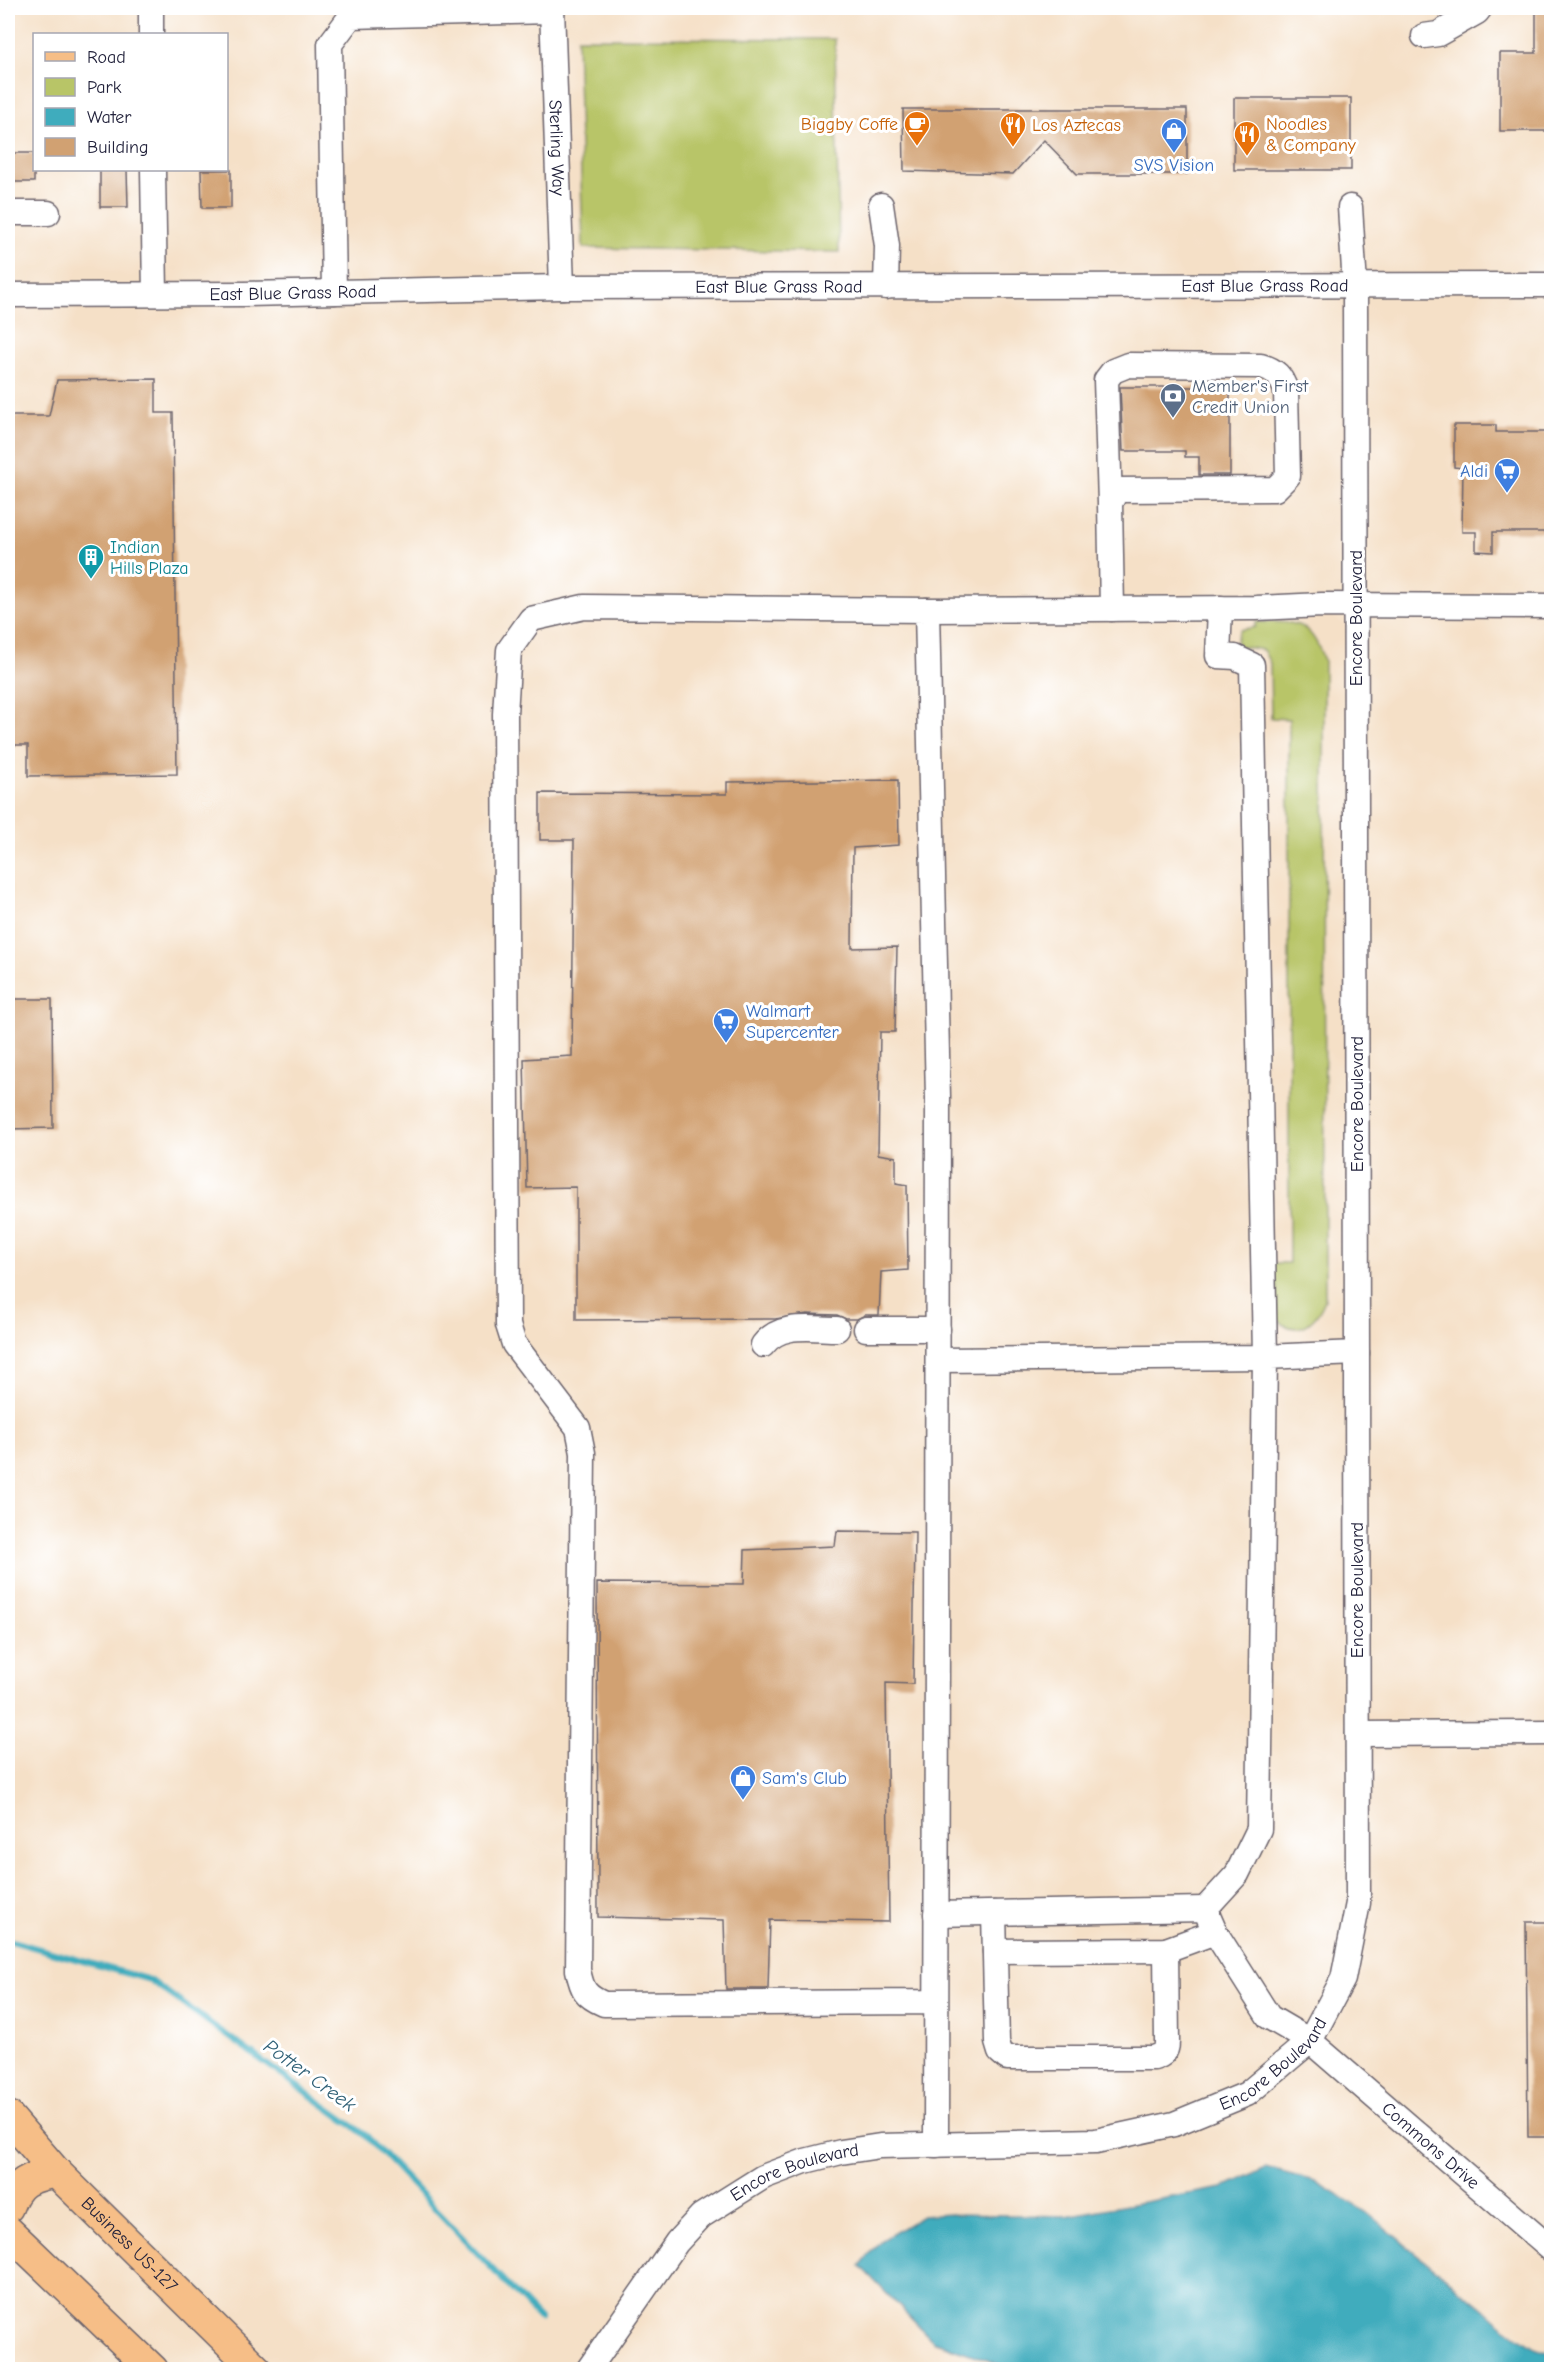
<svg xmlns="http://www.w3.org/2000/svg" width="1559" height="2377" viewBox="0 0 1559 2377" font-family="'Comic Neue',sans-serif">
  <rect width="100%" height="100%" fill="#fff"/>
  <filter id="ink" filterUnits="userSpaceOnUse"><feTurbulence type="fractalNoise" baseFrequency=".0167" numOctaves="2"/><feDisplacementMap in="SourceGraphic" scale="12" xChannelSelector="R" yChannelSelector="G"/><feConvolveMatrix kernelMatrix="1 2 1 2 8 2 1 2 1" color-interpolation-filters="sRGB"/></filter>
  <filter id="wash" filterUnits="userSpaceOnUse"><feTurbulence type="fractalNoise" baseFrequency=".008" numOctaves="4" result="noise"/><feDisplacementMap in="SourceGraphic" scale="24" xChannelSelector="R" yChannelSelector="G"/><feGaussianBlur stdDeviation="1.35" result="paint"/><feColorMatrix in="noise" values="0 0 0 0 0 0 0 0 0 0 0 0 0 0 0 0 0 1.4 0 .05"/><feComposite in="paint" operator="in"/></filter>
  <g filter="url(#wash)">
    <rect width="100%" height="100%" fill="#f5e0c7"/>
    <g fill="#b8c567" stroke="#6d7451" stroke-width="1.5">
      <path d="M577 38 835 39 839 252 583 248Z"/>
      <path d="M1256 622C1295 622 1311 619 1324 661L1325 1300C1314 1327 1294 1339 1272 1315L1273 1263H1289V719L1271 718 1270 663 1263 650 1239 646 1236 640 1240 630 1255 627Z"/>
    </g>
    <path fill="#3facbd" stroke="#30677c" stroke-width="1.5" d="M1266 2168 1315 2181 1366 2212 1503 2325 1540 2350 1551 2354V2369H1013L933 2341 860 2266 879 2242 922 2216 951 2214 1066 2216 1222 2188Z"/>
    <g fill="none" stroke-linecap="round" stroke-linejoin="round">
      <path stroke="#3facbd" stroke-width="6" d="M8 1940 150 1980 364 2134 540 2319"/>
    </g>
    <g id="blocks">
      <g fill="#d1a172">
        <path d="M1536 9H1551V131H1500V53H1536Z"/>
        <rect x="1234" y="98" width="117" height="72"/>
        <path d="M903 109H1187V174H1077L1044 140 1013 174 904 171Z"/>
        <rect x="8" y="153" width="26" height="29"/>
        <path d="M100 170H127L128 207H100Z"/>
        <path d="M201 170H231V208H202Z"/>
        <path d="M156 379V413H173L177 774 28 776V745H8V416H49L57 380Z"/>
        <path d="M1120 387H1230V475H1199V457H1185V451H1123Z"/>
        <path d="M1454 425H1496V432H1551V532H1493V552L1476 551V532H1462L1463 468 1454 467Z"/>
        <path d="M898 780 899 845 853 848 852 948 897 947 895 1032H880L878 1154 896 1157V1183L907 1185 908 1270 881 1272 879 1315H865L857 1319H846L837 1315 807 1314 775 1319 576 1320V1187L527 1188 524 1059 572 1056 574 840H540V793L727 794V782Z"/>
        <path d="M8 999H52L53 1128 8 1129Z"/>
        <path d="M837 1531 915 1532 913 1684 886 1683 889 1922 770 1920 768 1989H726L724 1920 598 1917 597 1583 744 1584 745 1550 835 1546Z"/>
        <path d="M1526 1922H1551V2137H1528Z"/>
      </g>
    </g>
  </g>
  <g filter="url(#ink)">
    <use href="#blocks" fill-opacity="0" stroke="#6c646c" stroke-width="1.5"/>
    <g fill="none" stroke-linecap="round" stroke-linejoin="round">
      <g stroke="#6c646c" stroke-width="27">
        <g id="minor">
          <path d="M151 8V34"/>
          <path id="s1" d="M552 8 562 287"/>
          <path d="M1424 36 1438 34 1477 12 1480 8"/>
          <path d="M153 170 155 294"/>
          <path d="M881 205 887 246 886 287"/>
          <path d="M8 213H48"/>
          <path d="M334 292 330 44 351 16 552 11"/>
          <path id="s2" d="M8 295 244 294 562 287 1552 285"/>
          <path d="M1110 503 1106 380 1113 371 1128 365 1261 366C1276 370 1281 376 1286 391L1288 476 1275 489 1117 490 1110 503 1112 609"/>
          <path d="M927 610 1256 608 1322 605 1552 606"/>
          <path d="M866 1329H938"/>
          <path d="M763 1345C780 1322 811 1329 837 1329"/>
          <path d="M938 1360 1265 1357 1252 665 1235 657 1218 656 1220 608"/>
          <path d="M1358 1734 1552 1733"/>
          <path d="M1205 1909 1237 1874 1259 1829 1265 1357 1357 1353"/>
          <path d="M994 1913 997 2042 1000 2052 1007 2058H1154C1163 2055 1167 2052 1167 2042L1166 1950"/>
          <path id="s3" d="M936 1914 1205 1909 1215 1932 1269 2017 1310 2041 1552 2250"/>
          <path d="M995 1951 1166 1950 1215 1932"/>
          <path d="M936 2002 604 2004C585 1996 582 1990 578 1970L583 1453 578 1428 514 1344 508 1325 505 714 509 650 531 619 584 607 927 610 938 1098 936 2145"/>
          <path id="s4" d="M588 2370 677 2242 701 2216 763 2177 805 2161 841 2152 880 2146 1096 2141 1174 2124 1247 2094 1310 2041 1343 1979 1358 1903 1355 286 1350 207"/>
        </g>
      </g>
      <g stroke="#6c646c" stroke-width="33">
        <g id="major">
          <path id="s5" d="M8 2116 56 2172 257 2370"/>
          <path d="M8 2207C18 2180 29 2178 56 2172"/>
          <path d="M8 2231 153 2370"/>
        </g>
      </g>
      <use href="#minor" stroke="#fff" stroke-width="24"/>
      <use href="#major" stroke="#f6be87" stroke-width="30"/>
    </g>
  </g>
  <defs>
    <g id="cafe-pin" transform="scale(1.35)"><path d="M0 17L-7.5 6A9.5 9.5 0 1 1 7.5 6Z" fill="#e8710a" stroke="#fff"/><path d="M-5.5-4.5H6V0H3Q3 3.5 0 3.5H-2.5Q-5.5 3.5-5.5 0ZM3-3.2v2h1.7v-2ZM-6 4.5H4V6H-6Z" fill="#fff"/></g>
    <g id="restaurant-pin" transform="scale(1.35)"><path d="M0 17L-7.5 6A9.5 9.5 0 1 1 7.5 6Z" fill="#e8710a" stroke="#fff"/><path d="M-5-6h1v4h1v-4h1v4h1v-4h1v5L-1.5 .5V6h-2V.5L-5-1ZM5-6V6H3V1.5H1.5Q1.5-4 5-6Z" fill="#fff"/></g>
    <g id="shop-pin" transform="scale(1.35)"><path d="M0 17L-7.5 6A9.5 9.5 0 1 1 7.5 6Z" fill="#3f7fe0" stroke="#fff"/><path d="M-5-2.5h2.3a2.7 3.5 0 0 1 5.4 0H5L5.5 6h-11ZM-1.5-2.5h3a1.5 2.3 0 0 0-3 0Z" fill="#fff"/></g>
    <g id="bank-pin" transform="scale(1.35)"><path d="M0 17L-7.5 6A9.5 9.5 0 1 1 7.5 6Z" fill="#5c6f8a" stroke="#fff"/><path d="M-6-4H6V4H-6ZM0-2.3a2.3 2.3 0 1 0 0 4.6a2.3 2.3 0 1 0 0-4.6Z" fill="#fff"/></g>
    <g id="supermarket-pin" transform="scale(1.35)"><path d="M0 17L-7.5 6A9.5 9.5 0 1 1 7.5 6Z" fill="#3f7fe0" stroke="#fff"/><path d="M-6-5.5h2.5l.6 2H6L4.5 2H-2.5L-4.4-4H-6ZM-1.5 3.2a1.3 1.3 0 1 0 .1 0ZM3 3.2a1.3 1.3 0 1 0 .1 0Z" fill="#fff"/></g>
    <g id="building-pin" transform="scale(1.35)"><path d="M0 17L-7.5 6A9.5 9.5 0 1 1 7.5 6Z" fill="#0f9aa8" stroke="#fff"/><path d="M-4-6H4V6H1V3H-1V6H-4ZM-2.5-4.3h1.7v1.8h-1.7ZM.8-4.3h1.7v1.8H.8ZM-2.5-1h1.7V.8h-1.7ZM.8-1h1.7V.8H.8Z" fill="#fff"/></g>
  </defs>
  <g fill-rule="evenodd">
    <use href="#cafe-pin" x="917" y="124"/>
    <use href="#restaurant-pin" x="1013" y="125"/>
    <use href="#shop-pin" x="1174" y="131"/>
    <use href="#restaurant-pin" x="1247" y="134"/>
    <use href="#bank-pin" x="1173" y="396"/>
    <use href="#supermarket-pin" x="1507" y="471"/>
    <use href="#building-pin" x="91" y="557"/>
    <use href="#supermarket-pin" x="726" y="1021"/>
    <use href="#shop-pin" x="743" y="1778"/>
  </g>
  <g text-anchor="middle" stroke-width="6" stroke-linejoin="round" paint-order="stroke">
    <g font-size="18" fill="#c56008" stroke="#fff" text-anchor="start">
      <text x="898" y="130" text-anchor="end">Biggby Coffe</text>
      <text x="1266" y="130">Noodles<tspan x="1266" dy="21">&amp; Company</tspan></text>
      <text x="1032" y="131">Los Aztecas</text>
    </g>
    <g font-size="18" fill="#22223b" stroke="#fff">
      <text dy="6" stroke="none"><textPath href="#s1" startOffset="140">Sterling Way</textPath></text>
      <text dy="6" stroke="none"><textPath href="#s2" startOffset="1257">East Blue Grass Road</textPath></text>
      <text dy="6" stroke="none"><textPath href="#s2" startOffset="771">East Blue Grass Road</textPath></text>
      <text dy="6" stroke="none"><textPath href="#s2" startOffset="285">East Blue Grass Road</textPath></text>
      <text transform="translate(1356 618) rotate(-90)" y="6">Encore Boulevard</text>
      <text transform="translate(1357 1104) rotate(-90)" y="6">Encore Boulevard</text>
      <text transform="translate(1357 1590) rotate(-90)" y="6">Encore Boulevard</text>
      <text dy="6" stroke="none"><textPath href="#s4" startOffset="800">Encore Boulevard</textPath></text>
      <text dy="6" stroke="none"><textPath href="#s3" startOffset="602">Commons Drive</textPath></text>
      <text dy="6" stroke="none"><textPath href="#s4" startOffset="296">Encore Boulevard</textPath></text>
      <text dy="6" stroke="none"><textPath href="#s5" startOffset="177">Business US-127</textPath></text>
    </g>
    <g font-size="18" fill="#366cbe" stroke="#fff" text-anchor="start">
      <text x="1174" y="171" text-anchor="middle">SVS Vision</text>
      <text x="1488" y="477" text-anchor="end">Aldi</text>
      <text x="746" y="1017">Walmart<tspan x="746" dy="21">Supercenter</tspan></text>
      <text x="762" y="1784">Sam's Club</text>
    </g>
    <g font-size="18" fill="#4e5e75" stroke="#fff" text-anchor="start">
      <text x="1192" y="392">Member's First<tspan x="1192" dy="21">Credit Union</tspan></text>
    </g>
    <g font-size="18" fill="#0d838f" stroke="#fff" text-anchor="start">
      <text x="110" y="553">Indian<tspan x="110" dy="21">Hills Plaza</tspan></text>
    </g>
    <g font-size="20" font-style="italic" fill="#2f6076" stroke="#fff">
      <text transform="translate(310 2075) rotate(36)" y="7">Potter Creek</text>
    </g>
  </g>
  <rect width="1559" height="2377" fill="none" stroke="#fff" stroke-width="30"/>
  <rect x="33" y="33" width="195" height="138" fill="#ffffff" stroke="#a7a7b1" stroke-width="1.5"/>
  <rect x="45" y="52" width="30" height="9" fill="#f6be87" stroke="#a7a7b1" stroke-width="1.5"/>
  <text x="87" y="63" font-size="18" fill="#22223b">Road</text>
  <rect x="45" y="78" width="30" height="18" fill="#b8c567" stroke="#a7a7b1" stroke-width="1.5"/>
  <text x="87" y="93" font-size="18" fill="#22223b">Park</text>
  <rect x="45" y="108" width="30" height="18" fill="#3facbd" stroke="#a7a7b1" stroke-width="1.5"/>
  <text x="87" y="123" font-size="18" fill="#22223b">Water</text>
  <rect x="45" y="138" width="30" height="18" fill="#d1a172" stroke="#a7a7b1" stroke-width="1.5"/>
  <text x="87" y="153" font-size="18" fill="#22223b">Building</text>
</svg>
